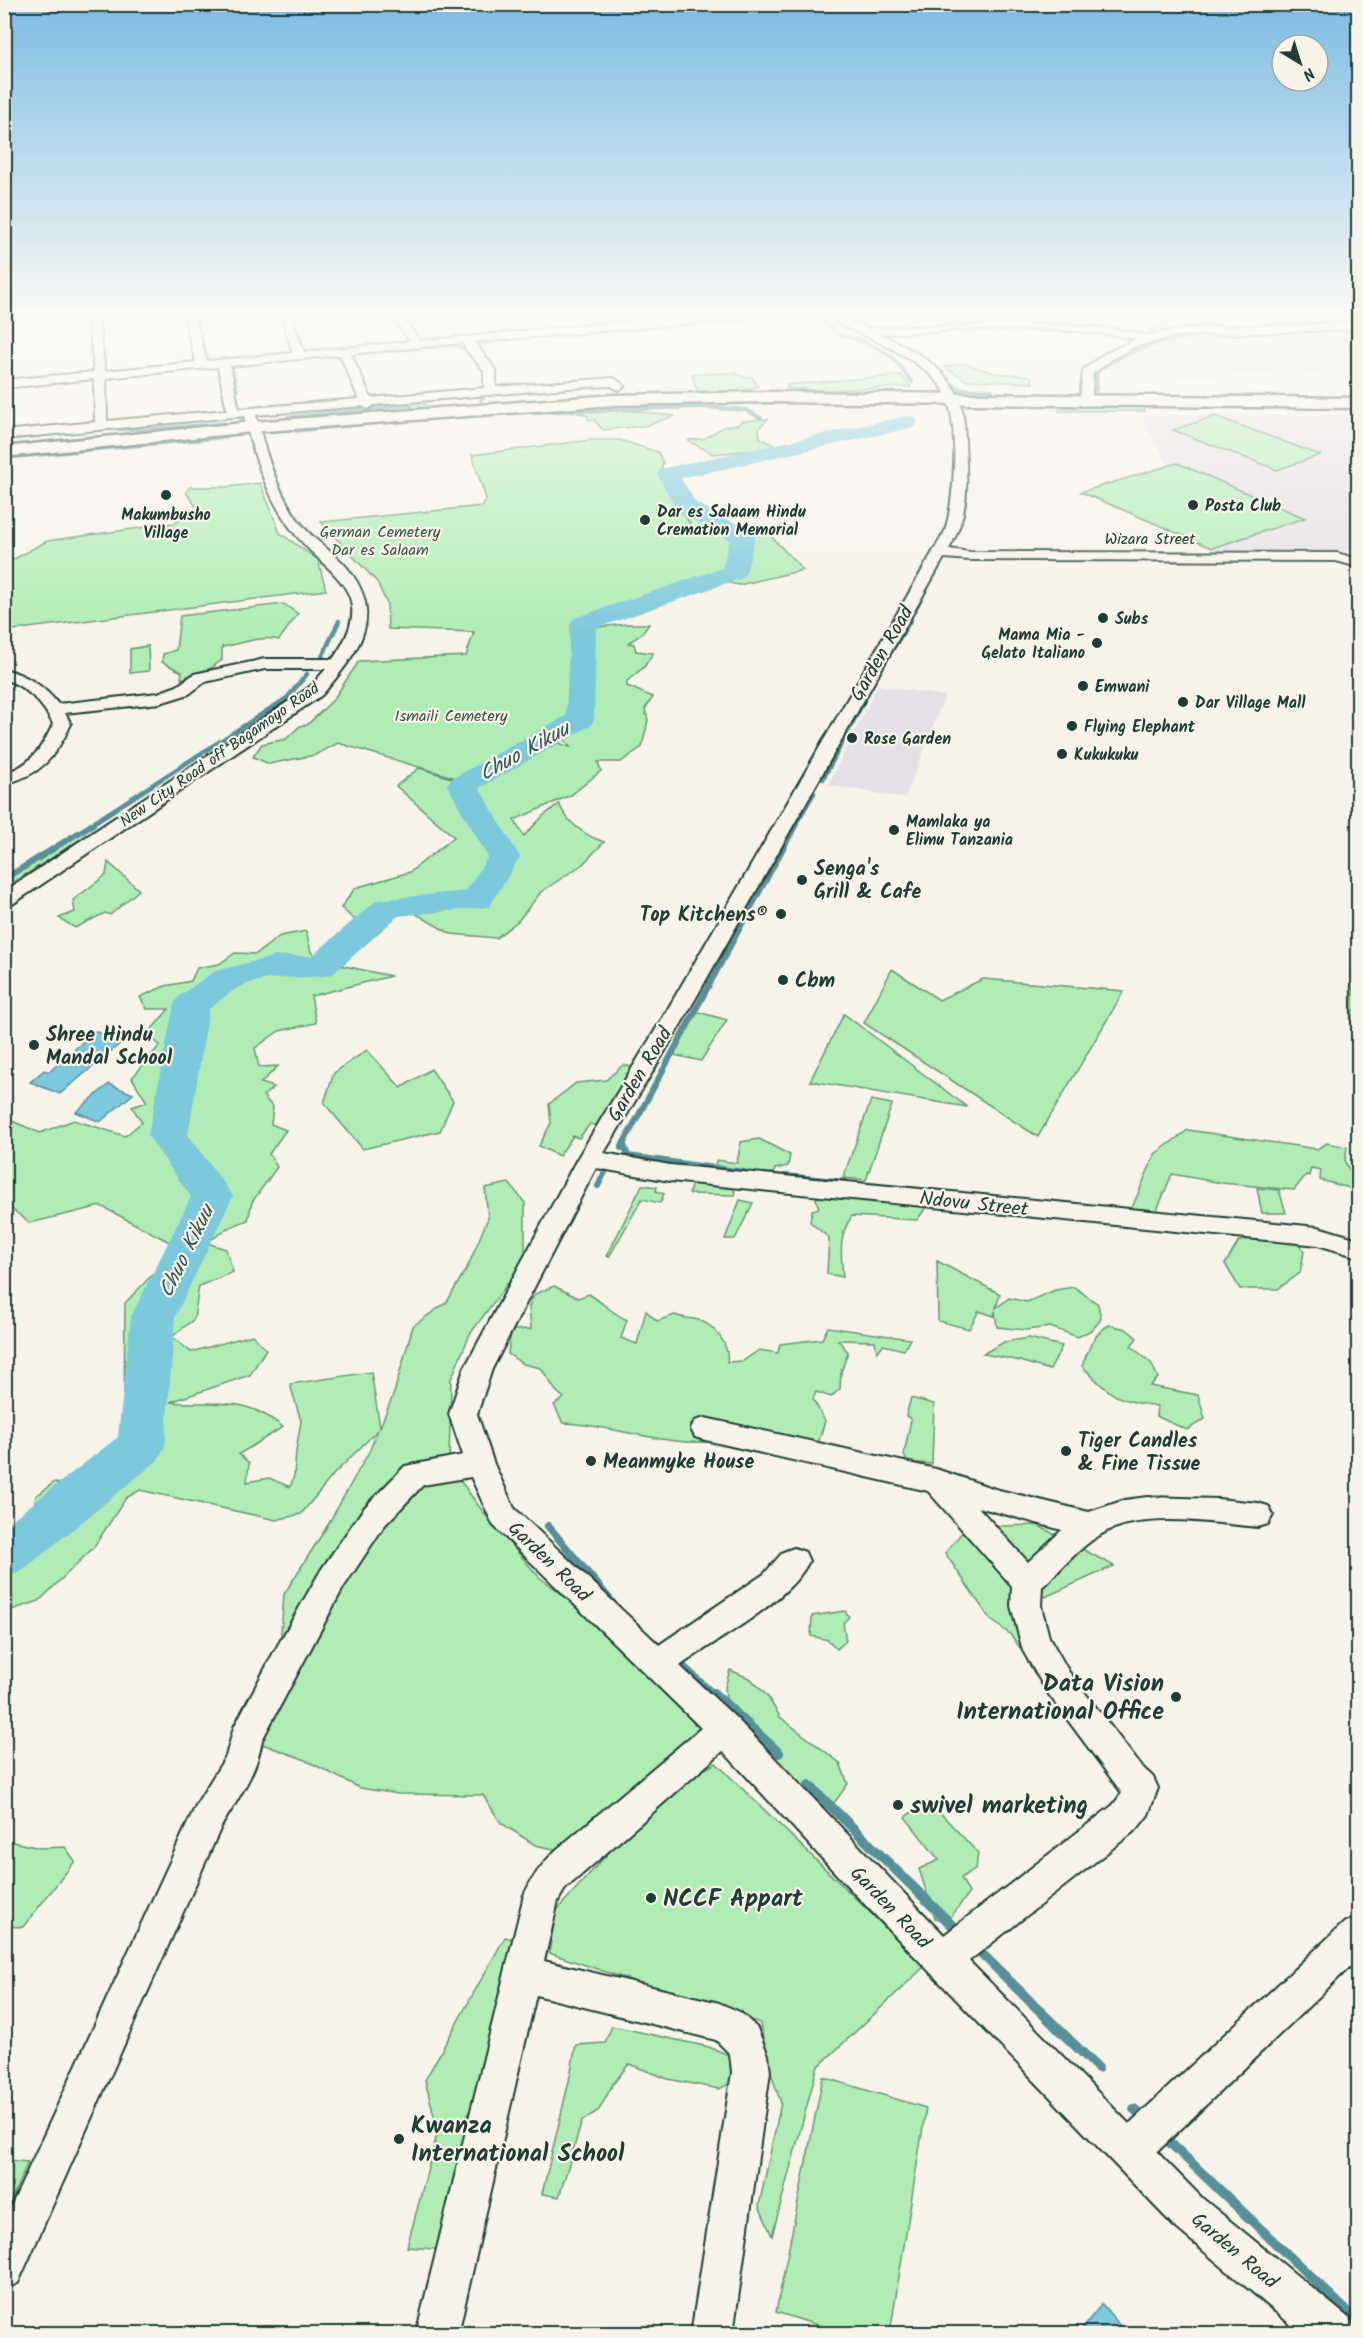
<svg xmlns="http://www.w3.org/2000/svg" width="1363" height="2338" viewBox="0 0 1363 2338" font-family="Kalam,sans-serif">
  <rect width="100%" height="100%" fill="#f7f3e8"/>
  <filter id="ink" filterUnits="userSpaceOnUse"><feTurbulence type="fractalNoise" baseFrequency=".0167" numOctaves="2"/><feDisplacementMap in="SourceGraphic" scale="12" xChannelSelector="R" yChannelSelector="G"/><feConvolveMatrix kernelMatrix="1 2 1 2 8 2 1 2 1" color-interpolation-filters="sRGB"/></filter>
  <g filter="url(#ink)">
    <g fill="#e6dfe6">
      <path d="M1230 333 1358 334V376H1113L1110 363 1198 335Z"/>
      <path d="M1141 415H1358V551H1215Z"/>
      <path d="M878 685 945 696 905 798 828 785Z"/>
    </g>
    <g fill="#afedb5" stroke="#679574" stroke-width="1.5" fill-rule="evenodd">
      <path d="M963 363 994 373 1031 376 1033 383 966 380 945 367Z"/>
      <path d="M735 373 744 377H752L758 386 738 392 697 391 692 374Z"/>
      <path d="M901 375 911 387 819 390 787 388V385Z"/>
      <path d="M424 404 436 410 323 418 340 406 382 408Z"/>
      <path d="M1144 405 1145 411H1059L1061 406Z"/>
      <path d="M581 409 595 413 624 410 675 416 644 426 603 430 594 420H588L587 415 570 411Z"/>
      <path d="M1215 416 1320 455 1277 470 1173 430Z"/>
      <path d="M768 419 759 428 760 438 781 448 712 454C705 447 696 447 688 440L704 439 723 427 737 425 742 421Z"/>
      <path d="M591 440H620L658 452 663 463 661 470 690 525 689 518 768 533 803 570 739 585 703 577 579 620 578 629 627 624H649L642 634 628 643 634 644 636 651 653 653 644 667 627 681V686L653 697 645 709 648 720 642 747 621 762H598L601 771 571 795 514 820 524 836 543 816 559 804C568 824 584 835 604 842L583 864 541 892 518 921 496 938 451 934 394 901 357 922 341 908 355 888 410 872 454 837 396 786 419 768 454 779 456 778 338 743 315 755 269 764 253 757 262 744 286 739 300 726 307 725 333 700 359 661 466 656 474 632 388 629 387 604 377 582 321 522 483 506 486 499 472 455ZM556 726 570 747 542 737 462 775Z"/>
      <path d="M1177 463 1305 518 1212 548 1081 492Z"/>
      <path d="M260 483 280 533 318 560 326 590 5 631V561L9 562 47 541 175 523 197 508 186 492 190 487H228Z"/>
      <path d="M284 604 298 614 279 640C260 635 241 644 222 647V660L211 668 181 679 182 672 162 662 163 654 176 650 180 616Z"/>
      <path d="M148 646 149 671 130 673V649Z"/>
      <path d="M81 829 87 835 5 888V879L17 871 24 870 59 848 58 843Z"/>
      <path d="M108 862 139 890 110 915 105 913 75 928 59 918 75 912 73 900 106 875Z"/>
      <path d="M1355 893H1358V1083L1351 1081Z"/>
      <path d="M306 931 311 952 321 961 391 976 311 996 316 1023 279 1031 255 1048 259 1067 278 1066 261 1083 274 1087 263 1096 273 1107 271 1124 286 1130 269 1154 277 1167 252 1202 248 1220 228 1228 207 1243 226 1249 233 1272 199 1286 194 1319 172 1337 191 1352 252 1335 266 1349 250 1375 170 1402C218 1406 241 1394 283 1427L239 1454 249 1463 247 1482 269 1478 290 1487 294 1476 296 1451 301 1421 290 1384 371 1372 380 1427 394 1393 413 1326 447 1302 469 1264 488 1218 485 1188 509 1183 525 1203V1260L470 1334 451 1379 449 1465 483 1512 539 1577 704 1698 705 1737 685 1780 716 1763 925 1966 817 2068 772 2236 759 2206 781 2103 767 2061 760 2023 549 1953 556 1911 618 1842 577 1854 535 1845 501 1823 483 1795 398 1794 360 1788 303 1759 246 1738 280 1645 284 1594 326 1528 370 1450 378 1430 334 1474 301 1514 276 1520 140 1490 126 1498 93 1548 39 1601 5 1612 4 1541 32 1518 36 1496 55 1482 70 1490 103 1470 129 1445 124 1412 125 1303 179 1247 101 1206 30 1223 5 1204V1118L40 1133 74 1120 125 1136 142 1122 132 1107 147 1102 132 1078 160 1045 147 1035 169 1009H147L140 997 165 986 191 981 197 968 219 964 235 953 256 954 280 936Z"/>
      <path d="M892 969 939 1000 983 979 1124 991 1038 1137 864 1023Z"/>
      <path d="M698 1012 727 1020 701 1061 674 1055Z"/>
      <path d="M844 1014 967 1107 810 1081Z"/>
      <path d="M367 1050 401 1088 431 1069 453 1101 440 1131 363 1149 324 1103 334 1073Z"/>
      <path d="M623 1065 633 1067 600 1126 590 1124 579 1138 573 1136 559 1156 539 1146 551 1123 549 1104 576 1083 606 1080Z"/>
      <path d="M871 1100 892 1104 866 1180 843 1178Z"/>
      <path d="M1188 1130 1317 1149 1327 1143 1347 1147 1345 1162 1356 1180 1353 1189 1320 1180 1321 1170 1311 1168 1309 1176 1306 1175 1294 1190 1222 1183 1172 1174 1153 1220 1131 1210 1155 1154Z"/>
      <path d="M759 1139 790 1155 788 1166 775 1169 771 1181 715 1166 716 1160 737 1163 741 1142Z"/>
      <path d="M692 1183 734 1188 735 1195 689 1194Z"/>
      <path d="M642 1185 657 1187 656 1191 664 1194 660 1203 642 1199 609 1257 607 1256Z"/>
      <path d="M1257 1188 1279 1190 1286 1213H1262Z"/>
      <path d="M821 1193 927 1206 917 1220 852 1216C838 1236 841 1254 843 1277L827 1274 829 1238 810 1222 812 1210 819 1208 816 1199Z"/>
      <path d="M740 1200 753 1203 735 1239H725Z"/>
      <path d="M1269 1236 1298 1238 1304 1252 1300 1273 1278 1289H1240L1225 1264 1239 1241Z"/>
      <path d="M937 1261 1000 1294 996 1308 1009 1298 1027 1302 1055 1290 1074 1287 1098 1304 1101 1319 1093 1329 1078 1337 1050 1327 1026 1330 997 1327 995 1311 994 1316 979 1311 969 1329 938 1321Z"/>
      <path d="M554 1286 578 1298 589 1294C603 1303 612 1313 627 1320L621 1338 637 1344 646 1311 657 1321 675 1315C682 1318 686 1318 694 1319 713 1322 730 1344 727 1362L743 1361 759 1350 778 1353 780 1344 822 1339 828 1327 910 1339 904 1350 883 1345 877 1352 875 1341 838 1340 848 1352 841 1372 840 1389 831 1397 816 1392 813 1399 825 1421 814 1457 720 1440C675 1450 611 1424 563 1423L554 1405 564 1398 556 1391 541 1368 523 1364 508 1354 511 1330 531 1329 529 1306 535 1294Z"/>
      <path d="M1109 1325 1126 1329 1137 1338 1131 1346 1151 1363 1158 1378 1150 1386 1198 1395 1205 1419 1187 1430 1156 1416 1157 1406C1114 1400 1112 1396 1082 1366 1089 1349 1093 1334 1109 1325Z"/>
      <path d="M1029 1338 1062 1346 1050 1370 1016 1360 983 1354 1004 1342Z"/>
      <path d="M911 1398 934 1404 932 1464 907 1462 904 1455 911 1419 906 1416Z"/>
      <path d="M973 1519 1002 1526 1037 1525 1114 1566 1025 1606 1039 1675 1011 1635 990 1619 945 1553Z"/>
      <path d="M845 1611 849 1617 843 1623 846 1641 837 1649 828 1640 811 1636 812 1616Z"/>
      <path d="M730 1670 751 1679 768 1697 780 1717 840 1763 848 1784 831 1807 802 1803 728 1719 725 1687Z"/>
      <path d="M929 1801 978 1853 976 1868 961 1878 969 1893 948 1921 935 1918 919 1869 939 1860 905 1817Z"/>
      <path d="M4 1840 40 1848 65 1847 75 1861 23 1927 5 1926Z"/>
      <path d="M505 1937 521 1941 449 2250 407 2247 438 2131 425 2080Z"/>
      <path d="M612 2026 709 2047 731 2056 737 2080 719 2089 668 2079 629 2064 613 2084 599 2110 582 2121 559 2197 542 2194 569 2081 576 2045 605 2043Z"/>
      <path d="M823 2077 926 2108 890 2333H842L776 2312Z"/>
      <path d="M5 2160 28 2162 5 2213 4 2160Z"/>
    </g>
    <g fill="#7cc8dc" stroke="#579099" stroke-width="1.5">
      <path d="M95 1031 122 1042 60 1094 30 1082 44 1070 49 1072Z"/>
      <path d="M109 1084 133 1094 100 1122 76 1112Z"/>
      <path d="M1102 2304 1126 2333H1078Z"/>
    </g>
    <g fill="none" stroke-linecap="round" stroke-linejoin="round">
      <g stroke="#579099" stroke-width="4">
        <path d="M196 316 205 357"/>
        <path d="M292 316 305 354 310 353"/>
        <path d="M385 316 390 323"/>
        <path d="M816 316 840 335 860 340 885 352 893 358 912 382"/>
        <path d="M1004 316 1011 330"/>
        <path d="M1321 316 1324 326"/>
        <path d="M742 318 772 316"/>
        <path d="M1307 325 1305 318 1308 316"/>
        <path d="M1213 326H1234"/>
        <path d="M889 328 994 325 992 316"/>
        <path d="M984 329 1071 331"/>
        <path d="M1150 330 1166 324 1167 316"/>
        <path d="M1316 330 1358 332"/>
        <path d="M1148 331 1163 332 1205 326"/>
        <path d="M385 351 452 344 471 352"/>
        <path d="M477 353 476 345 497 340"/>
        <path d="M945 380 959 389 992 390"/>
        <path d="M237 390 231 364 238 363"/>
        <path d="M1096 390 1097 371C1131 347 1168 340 1209 334"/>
        <path d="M481 400 486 394 485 387"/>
        <path d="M505 413 702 407 746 410 761 418"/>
        <path d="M240 417 241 421"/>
        <path d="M288 417 409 405 411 407"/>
        <path d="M112 429 144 430 224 423"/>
        <path d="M296 431 371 423"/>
        <path d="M4 446 96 437"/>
        <path d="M4 458 226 437"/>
      </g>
      <g stroke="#579099" stroke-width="4.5">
        <path d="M322 657 339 621"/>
        <path d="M884 663 911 619"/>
        <path d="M823 779 867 695"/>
        <path d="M90 825 287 698 307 674"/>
        <path d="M795 825 814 793"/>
      </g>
      <g stroke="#579099" stroke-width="6">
        <path d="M4 879 93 824"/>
        <path d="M624 1145 628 1156 744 1172"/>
        <path d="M621 1148 796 824"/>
        <path d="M785 1176 846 1182"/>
        <path d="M598 1186 605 1172"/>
      </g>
      <g stroke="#579099" stroke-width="8">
        <path d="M548 1526 612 1602"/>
        <path d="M676 1660 714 1695"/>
      </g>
      <g stroke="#579099" stroke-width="10">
        <path d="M713 1693 779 1753"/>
        <path d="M809 1785 959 1932"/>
        <path d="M974 1946 1098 2068"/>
        <path d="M1134 2109 1146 2119"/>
        <path d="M1162 2135 1358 2322"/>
      </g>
      <path fill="#7cc8dc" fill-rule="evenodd" d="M907 416 915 417 918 422 915 427 681 478 696 503 752 532 755 537 746 573 742 578 596 628 594 720 590 726 479 788 520 857 489 907 398 916 333 974C303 981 269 973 240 987 229 992 219 1002 209 1009L188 1135 233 1196 175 1317 165 1446 158 1460 22 1571 4 1578V1526L118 1437 131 1317 191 1197 148 1136 174 1004 179 996 215 971 276 956H312L377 900 466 891 488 857 447 785 451 779 566 716 570 624 574 618 722 568 730 540 679 513 657 474 660 469Z"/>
      <g stroke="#1f3d34" stroke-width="4">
        <g id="minor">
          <path d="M4 316 11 317 10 338 4 341Z"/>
          <path d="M88 316H98L105 371 196 362 184 316H194L207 361 293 353 281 316H291L304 352 405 342 409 340 392 316H402L420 341 631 321 704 316H751L746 319 474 342 496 370V387L614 378 625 386 619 390 611 386 568 388 374 405 368 409 362 406 256 415C265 452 278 495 302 525 314 540 330 550 343 563 389 614 359 651 322 695L11 905 4 907V892L310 687 326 669H265L205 682 189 694 160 703 65 713 71 724C55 758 41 775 4 784V773C30 767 43 746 53 724 43 703 27 687 4 679V669C27 675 44 686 58 704L158 693 177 686 194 674 265 659H333C383 587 324 576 289 526 266 494 253 454 244 416L4 439V431L95 422 94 379 4 388V380L94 372ZM463 343 467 351 484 371V388L371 398 351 354ZM340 355 359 399 239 409 230 366ZM218 367 227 410 107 421 106 378Z"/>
          <path d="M829 316H842L867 328 1044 324 1108 328 1148 335 1200 327 1358 323V329L1176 336 1134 347 1112 359 1093 374 1092 398 1087 405 1083 406 1077 402 1080 398 1083 370 1104 354 1136 339C1056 323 961 330 880 334 905 346 935 360 951 384 964 403 964 420 965 442 967 483 970 512 949 549L970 552 1337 553 1358 559V567L1336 561 970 560 944 558 684 1019 604 1153 670 1165 1318 1227 1358 1239V1257L1318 1245 670 1181 596 1168 492 1369 477 1414 494 1464 514 1508 659 1645 764 1574 783 1552 794 1548 805 1552 809 1561C789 1602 718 1638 680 1666L736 1718 944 1935 1113 1805 1122 1793 1047 1692 1023 1651 1011 1606 1012 1586 928 1491 705 1440 695 1437 691 1429 695 1421 705 1418 936 1469 995 1489 1089 1512 1125 1500 1147 1497 1218 1499 1258 1503 1268 1506 1273 1515 1268 1524 1258 1527C1214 1523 1139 1510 1100 1535 1078 1548 1061 1570 1042 1587L1041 1606 1049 1637 1069 1672 1141 1766 1153 1777 1158 1788 1148 1815 1137 1829 969 1961 1129 2124 1345 1922 1358 1917V1959L1157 2152 1202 2198 1350 2319 1356 2334H1302L1174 2226 853 1892 723 1751 565 1889 558 1901 544 1961 719 2003 740 2012 757 2028 768 2055 770 2072 733 2334H691L732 2072 730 2054 716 2040 536 1995 458 2334H416L524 1895C532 1877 542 1864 556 1850L701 1728 493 1525 471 1477 423 1485 384 1526 343 1588 262 1740C257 1773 238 1798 221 1827L18 2283 4 2289V2222L197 1803 226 1756 234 1727 274 1652 321 1570 364 1508 405 1466 463 1455 449 1414 464 1369 577 1159 662 1019 945 531C955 498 961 415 941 386 926 367 902 354 881 343 868 336 837 326 829 316ZM978 1507 1062 1530 1028 1562Z"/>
        </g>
      </g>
      <g stroke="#1f3d34" stroke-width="5">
        <path id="highway" d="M768 392 1358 398V408L768 402 614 405 253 432 4 457V447L253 422 614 395Z"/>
      </g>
      <use href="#minor" fill="#f7f3e8" fill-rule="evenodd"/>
      <use href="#highway" fill="#f7f3e8" fill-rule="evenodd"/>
    </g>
  </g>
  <linearGradient id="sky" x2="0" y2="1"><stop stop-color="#7dbce3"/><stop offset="0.49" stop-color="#fbfaf5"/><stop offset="1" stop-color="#fbfaf5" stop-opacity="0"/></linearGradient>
  <rect width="1363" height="643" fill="url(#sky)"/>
  <g fill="#1f3d34" stroke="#f7f3e8" stroke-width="2">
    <circle cx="166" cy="495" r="6"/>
    <circle cx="1193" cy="505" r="6"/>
    <circle cx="645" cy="520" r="6"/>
    <circle cx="1103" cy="618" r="6"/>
    <circle cx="1097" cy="643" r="6"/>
    <circle cx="1083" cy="686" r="6"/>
    <circle cx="1183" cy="702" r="6"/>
    <circle cx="1072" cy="726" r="6"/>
    <circle cx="852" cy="738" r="6"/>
    <circle cx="1062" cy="754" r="6"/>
    <circle cx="894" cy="830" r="6"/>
    <circle cx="802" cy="880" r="6"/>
    <circle cx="781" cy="914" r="6"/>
    <circle cx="783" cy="980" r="6"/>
    <circle cx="34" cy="1045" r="6"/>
    <circle cx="1066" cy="1451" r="6"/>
    <circle cx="591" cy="1461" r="6"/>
    <circle cx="1176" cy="1697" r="6"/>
    <circle cx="898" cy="1805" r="6"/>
    <circle cx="651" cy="1898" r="6"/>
    <circle cx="399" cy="2139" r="6"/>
  </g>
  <g text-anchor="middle" stroke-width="4.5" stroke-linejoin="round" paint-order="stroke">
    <g font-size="16" font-weight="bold" fill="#1f3d34" stroke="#f7f3e8" text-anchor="start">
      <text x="1205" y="511">Posta Club</text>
      <text x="657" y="517">Dar es Salaam Hindu<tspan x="657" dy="18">Cremation Memorial</tspan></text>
      <text x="166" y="520" text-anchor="middle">Makumbusho<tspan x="166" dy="18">Village</tspan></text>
      <text x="1115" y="624">Subs</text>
      <text x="1085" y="640" text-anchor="end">Mama Mia -<tspan x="1085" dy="18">Gelato Italiano</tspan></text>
      <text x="1095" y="692">Emwani</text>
      <text x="1195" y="708">Dar Village Mall</text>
      <text x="1084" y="732">Flying Elephant</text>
      <text x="864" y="744">Rose Garden</text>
      <text x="1074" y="760">Kukukuku</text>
      <text x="906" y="827">Mamlaka ya<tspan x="906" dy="18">Elimu Tanzania</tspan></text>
    </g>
    <g font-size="16" fill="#355747" stroke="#f7f3e8">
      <text x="380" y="537">German Cemetery<tspan x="380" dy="18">Dar es Salaam</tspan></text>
      <text x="451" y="721">Ismaili Cemetery</text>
    </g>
    <g font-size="16" fill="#1f3d34" stroke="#f7f3e8">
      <text x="1150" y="544">Wizara Street</text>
      <text transform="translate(219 754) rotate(-35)" y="6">New City Road off Bagamoyo Road</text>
    </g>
    <g font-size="20" fill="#1f3d34" stroke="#f7f3e8">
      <text transform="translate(881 653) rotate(-60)" y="7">Garden Road</text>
      <text transform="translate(639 1074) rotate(-59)" y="7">Garden Road</text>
      <text transform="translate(974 1203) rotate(6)" y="7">Ndovu Street</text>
      <text transform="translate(550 1561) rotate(44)" y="7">Garden Road</text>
      <text transform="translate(891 1907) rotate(46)" y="7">Garden Road</text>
      <text transform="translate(1235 2250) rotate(40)" y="7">Garden Road</text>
    </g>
    <g font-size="20" font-weight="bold" fill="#1f3d34" stroke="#f7f3e8" text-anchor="start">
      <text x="814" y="875">Senga's<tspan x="814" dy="23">Grill &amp; Cafe</tspan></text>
      <text x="769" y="921" text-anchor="end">Top Kitchens®</text>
      <text x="795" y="987">Cbm</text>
      <text x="46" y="1041">Shree Hindu<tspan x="46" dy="23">Mandal School</tspan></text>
      <text x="1078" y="1447">Tiger Candles<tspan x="1078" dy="23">&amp; Fine Tissue</tspan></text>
      <text x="603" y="1468">Meanmyke House</text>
    </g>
    <g font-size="21" font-style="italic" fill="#325956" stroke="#f7f3e8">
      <text transform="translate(524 751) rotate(-29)" y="7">Chuo Kikuu</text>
      <text transform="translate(186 1251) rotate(-64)" y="7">Chuo Kikuu</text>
    </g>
    <g font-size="24" font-weight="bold" fill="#1f3d34" stroke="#f7f3e8" text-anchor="start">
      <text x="1164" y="1691" text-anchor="end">Data Vision<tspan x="1164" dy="28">International Office</tspan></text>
      <text x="910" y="1813">swivel marketing</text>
      <text x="663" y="1906">NCCF Appart</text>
      <text x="411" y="2133">Kwanza<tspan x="411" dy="28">International School</tspan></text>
    </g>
  </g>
  <rect width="1363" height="2338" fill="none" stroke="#f7f3e8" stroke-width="24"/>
  <rect x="12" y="12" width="1339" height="2314" fill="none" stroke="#1f3d34" stroke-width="2" filter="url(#ink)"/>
  <g transform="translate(1300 63) rotate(142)"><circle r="28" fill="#f7f3e8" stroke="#a1aaa0" stroke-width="1.5"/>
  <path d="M0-4.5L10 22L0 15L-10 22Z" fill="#1f3d34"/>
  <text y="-9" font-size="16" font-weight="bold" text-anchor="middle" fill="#1f3d34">N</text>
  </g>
</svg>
